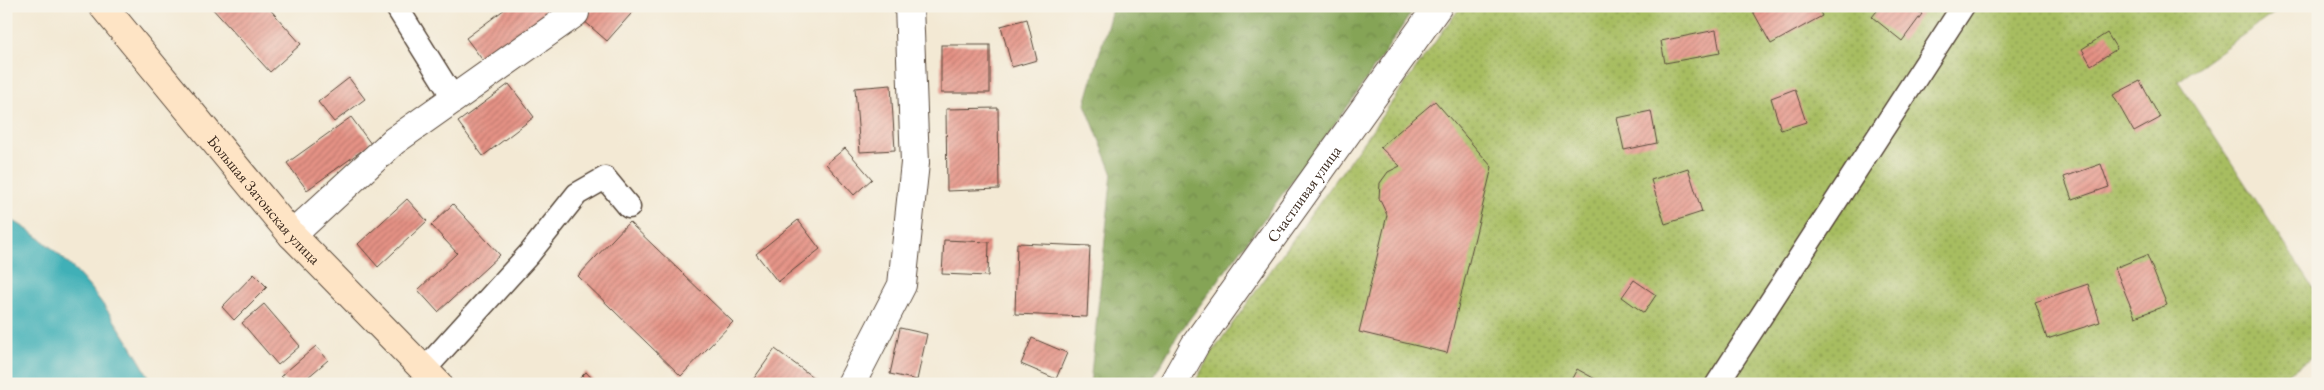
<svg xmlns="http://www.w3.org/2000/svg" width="2324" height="390" viewBox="0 0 2324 390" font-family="'EB Garamond',serif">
  <defs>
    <pattern id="forest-crowns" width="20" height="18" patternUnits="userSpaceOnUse" patternTransform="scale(1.25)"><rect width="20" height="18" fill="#85a457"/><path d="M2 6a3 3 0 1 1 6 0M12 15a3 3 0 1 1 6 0" fill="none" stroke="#6e8647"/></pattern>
    <pattern id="garden-dots" width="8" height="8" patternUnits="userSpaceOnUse" patternTransform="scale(1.25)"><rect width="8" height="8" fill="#a7bd61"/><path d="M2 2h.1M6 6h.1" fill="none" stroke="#899a4f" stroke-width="1.8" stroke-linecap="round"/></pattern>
    <pattern id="building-hatch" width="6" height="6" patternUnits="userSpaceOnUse" patternTransform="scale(1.25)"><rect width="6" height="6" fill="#e59285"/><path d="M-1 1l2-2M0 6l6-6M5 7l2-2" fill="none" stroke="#bb776c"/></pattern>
  </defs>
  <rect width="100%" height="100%" fill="#f7f3e8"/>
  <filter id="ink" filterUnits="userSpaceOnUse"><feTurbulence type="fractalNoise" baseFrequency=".02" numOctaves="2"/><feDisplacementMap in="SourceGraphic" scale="10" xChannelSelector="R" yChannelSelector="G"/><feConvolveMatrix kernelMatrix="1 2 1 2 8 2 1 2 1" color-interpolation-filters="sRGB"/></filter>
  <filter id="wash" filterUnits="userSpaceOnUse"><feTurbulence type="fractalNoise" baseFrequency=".0096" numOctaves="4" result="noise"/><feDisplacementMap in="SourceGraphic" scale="20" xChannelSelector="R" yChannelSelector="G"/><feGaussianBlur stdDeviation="1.12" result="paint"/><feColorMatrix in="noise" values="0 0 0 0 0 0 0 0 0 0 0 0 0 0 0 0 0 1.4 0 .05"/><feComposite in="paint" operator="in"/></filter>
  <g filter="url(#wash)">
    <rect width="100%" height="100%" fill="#f3e9d4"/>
    <path fill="url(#forest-crowns)" stroke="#60673a" d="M1113 6H1416L1351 102 1177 336 1150 384H1090L1112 172 1085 104Z"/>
    <path fill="url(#garden-dots)" stroke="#717440" d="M1461 6H2284L2178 81 2318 295V354L2272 384H1194L1210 355Z"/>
    <path fill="#3fb0b7" stroke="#3d6d6a" d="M6 217C73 251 118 321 153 384H6Z"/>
    <g id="blocks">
      <g fill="url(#building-hatch)">
        <path d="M210 6H267L301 44 270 72Z"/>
        <path d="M509 6H555L559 12 487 66 466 38Z"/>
        <path d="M595 6H638L607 41 583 20Z"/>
        <path d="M1750 6H1817L1822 16 1771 44Z"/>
        <path d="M1881 6H1913L1922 14 1902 41 1872 17Z"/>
        <path d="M1027 19 1037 60 1012 67 1001 26Z"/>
        <path d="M1716 30 1720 53 1665 63 1661 41Z"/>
        <path d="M2107 33 2117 49 2091 65 2082 49Z"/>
        <rect x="941" y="45" width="49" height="48"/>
        <path d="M349 78 365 99 334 122 318 102Z"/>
        <path d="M2140 81 2160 118 2134 132 2113 95Z"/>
        <path d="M509 84 534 117 483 156 458 122Z"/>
        <path d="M891 85 895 150 860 152 855 88Z"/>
        <path d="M1795 89 1806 122 1781 130 1771 98Z"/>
        <path d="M1435 101 1492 167 1447 353 1359 332 1387 215 1379 198 1380 183 1388 172 1400 166 1380 147Z"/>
        <path d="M998 108 999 189 947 191 946 109Z"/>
        <path d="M1651 111 1657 143 1624 150 1617 118Z"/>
        <path d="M351 117 371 144 307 190 287 163Z"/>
        <path d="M845 148 872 179 854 195 826 164Z"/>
        <path d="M2101 164 2109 187 2072 200 2064 177Z"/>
        <path d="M1688 168 1702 212 1665 224 1651 180Z"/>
        <path d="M407 199 427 221 378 267 358 244Z"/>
        <path d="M453 204 500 255 438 312 418 290 457 253 431 225Z"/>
        <path d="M798 220 820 249 778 282 756 254Z"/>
        <path d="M629 222 733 322 681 376 578 276Z"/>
        <path d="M944 240 989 242 988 276 942 274Z"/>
        <path d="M1017 243 1090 246 1087 317 1015 314Z"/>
        <path d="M2147 255 2167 305 2135 317 2115 268Z"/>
        <path d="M254 274 267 287 234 320 222 307Z"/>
        <path d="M1634 280 1656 295 1644 313 1622 297Z"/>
        <path d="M2088 284 2100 322 2047 339 2035 302Z"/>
        <path d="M264 304 300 346 278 365 242 323Z"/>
        <path d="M900 328 927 334 917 380 890 374Z"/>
        <path d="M1032 338 1067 353 1056 379 1021 364Z"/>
        <path d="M316 346 328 360 300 384H288L281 376Z"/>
        <path d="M775 349 818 381 816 384H750Z"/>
        <path d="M1577 369 1597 380 1594 384H1569Z"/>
        <path d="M586 372 597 384H574Z"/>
      </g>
    </g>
  </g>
  <g filter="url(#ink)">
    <use href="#blocks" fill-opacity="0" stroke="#574739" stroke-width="1"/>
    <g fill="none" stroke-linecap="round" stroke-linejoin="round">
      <g stroke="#574739" stroke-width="25">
        <g id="lane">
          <path d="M396 6 454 99"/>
          <path d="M424 370 530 253 577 194 605 178 629 207"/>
          <path d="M1717 384 1963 6"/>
        </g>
      </g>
      <g stroke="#574739" stroke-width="30">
        <g id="street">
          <path d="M292 235 394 141 575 13"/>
          <path d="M851 384 902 285 915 163 909 6"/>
          <path id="s1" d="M1173 384 1195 345 1438 6"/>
        </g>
      </g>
      <g stroke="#574739" stroke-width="30">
        <g id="secondary">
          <path id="s2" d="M103 6 292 235 438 384"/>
        </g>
      </g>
      <use href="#lane" stroke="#fff" stroke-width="22"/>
      <use href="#street" stroke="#fff" stroke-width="28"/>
      <use href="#secondary" stroke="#fee4c5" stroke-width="28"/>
    </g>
  </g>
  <g text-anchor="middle" stroke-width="5" stroke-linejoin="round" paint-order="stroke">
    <g font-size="16" fill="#3b2a1e" stroke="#f7f3e8">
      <text dy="6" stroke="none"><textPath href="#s1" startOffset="231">Счастливая улица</textPath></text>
      <text dy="6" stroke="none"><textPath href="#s2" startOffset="252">Большая Затонская улица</textPath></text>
    </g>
  </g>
  <rect width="2324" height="390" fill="none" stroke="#f7f3e8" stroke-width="25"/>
</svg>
